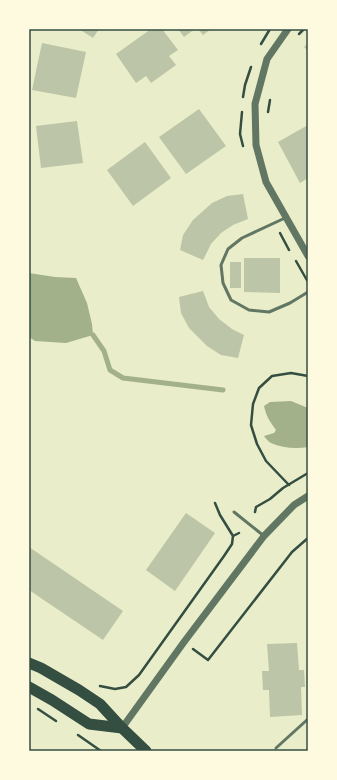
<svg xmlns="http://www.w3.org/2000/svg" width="337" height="780" viewBox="0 0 337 780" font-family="'Public Sans',sans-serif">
  <rect width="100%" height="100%" fill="#e9edc9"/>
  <g fill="#a3b18a">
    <path d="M29 273 55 277 76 278 87 303 92 324 93 335 66 343 35 341 29 337Z"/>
    <path d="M291 401 308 408V447C296 449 282 448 271 443 269 442 266 439 264 436L274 433 276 430C270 422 266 416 264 406L270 402Z"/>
  </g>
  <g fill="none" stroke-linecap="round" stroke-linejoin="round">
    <path stroke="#a3b18a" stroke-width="5" d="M93 335 104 351 110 370 123 378 223 390"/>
  </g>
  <g fill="#bcc5a7">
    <path d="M79 29H99L93 38Z"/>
    <path d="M151 29H162L178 50 169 56 176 65 151 83 146 76 136 83 116 54Z"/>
    <path d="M178 29H195L184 37Z"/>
    <path d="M198 29H211L203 35Z"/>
    <path d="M42 43 86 52 76 98 32 90Z"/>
    <path d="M308 43V51L304 47Z"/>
    <path d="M199 109 226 146 186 174 159 137Z"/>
    <path d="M77 121 83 163 41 168 36 126Z"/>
    <path d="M308 125V178L300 183 278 142Z"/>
    <path d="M145 142 171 178 133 206 107 170Z"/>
    <path d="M243 194 248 219 233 225 221 233 211 244 203 260 180 250 183 235 193 220 212 203 227 196Z"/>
    <path d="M244 258H280V293L244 292Z"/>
    <rect x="230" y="262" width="11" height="26"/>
    <path d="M203 291 209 307 219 319 232 329 244 335 238 358 221 355 207 346 189 328 181 313 179 297Z"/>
    <path d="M186 513 215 533 175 591 146 570Z"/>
    <path d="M29 547 123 611 103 640 29 590Z"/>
    <path d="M297 643 299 670H304L305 687H301L302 715 270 717 269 690H263L262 671H269L267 644Z"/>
  </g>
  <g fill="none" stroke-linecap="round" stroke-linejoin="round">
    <g stroke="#344e41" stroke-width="2.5">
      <path d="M299 34 304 29"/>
      <path d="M261 44 270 29"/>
      <path d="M243 97 245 85 251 67"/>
      <path d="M242 112 240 134 243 146"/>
      <path d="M268 112 270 100"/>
      <path d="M280 233 289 250"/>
      <path d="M296 261 308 282"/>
      <path d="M289 485 266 461 257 444 251 425 253 404 259 388 272 376 291 373 308 376"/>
      <path d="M255 512 256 507 270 499 283 488 308 473"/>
      <path d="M233 536 239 533"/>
      <path d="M193 649 208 660 292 552 308 538"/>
      <path d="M100 686 115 689 126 687 139 675 224 556 232 544 233 536 220 515 215 503"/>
      <path d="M38 709 56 721"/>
      <path d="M78 735 101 751"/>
    </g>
    <g stroke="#617663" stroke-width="3">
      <path d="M285 218 242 238 228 249 221 265 223 283 231 300 249 310 269 312 290 303 308 292"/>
      <path d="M234 512 264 536"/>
      <path d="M276 748 308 719"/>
    </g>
    <g stroke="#617663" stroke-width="7">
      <path d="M288 29 267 59 255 104 256 145 266 182 308 256"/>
      <path d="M122 728 184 642 264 536 294 505 308 496"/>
    </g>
    <g stroke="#344e41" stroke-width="11">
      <path d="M29 663 41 668 79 690 100 704 122 728 146 751"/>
      <path d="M29 687 52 700 89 724 122 728"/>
    </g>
  </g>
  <rect width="337" height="780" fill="none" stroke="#fefae0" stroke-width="60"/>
  <rect x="30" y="30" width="277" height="720" fill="none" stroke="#344e41" stroke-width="1.5"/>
</svg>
